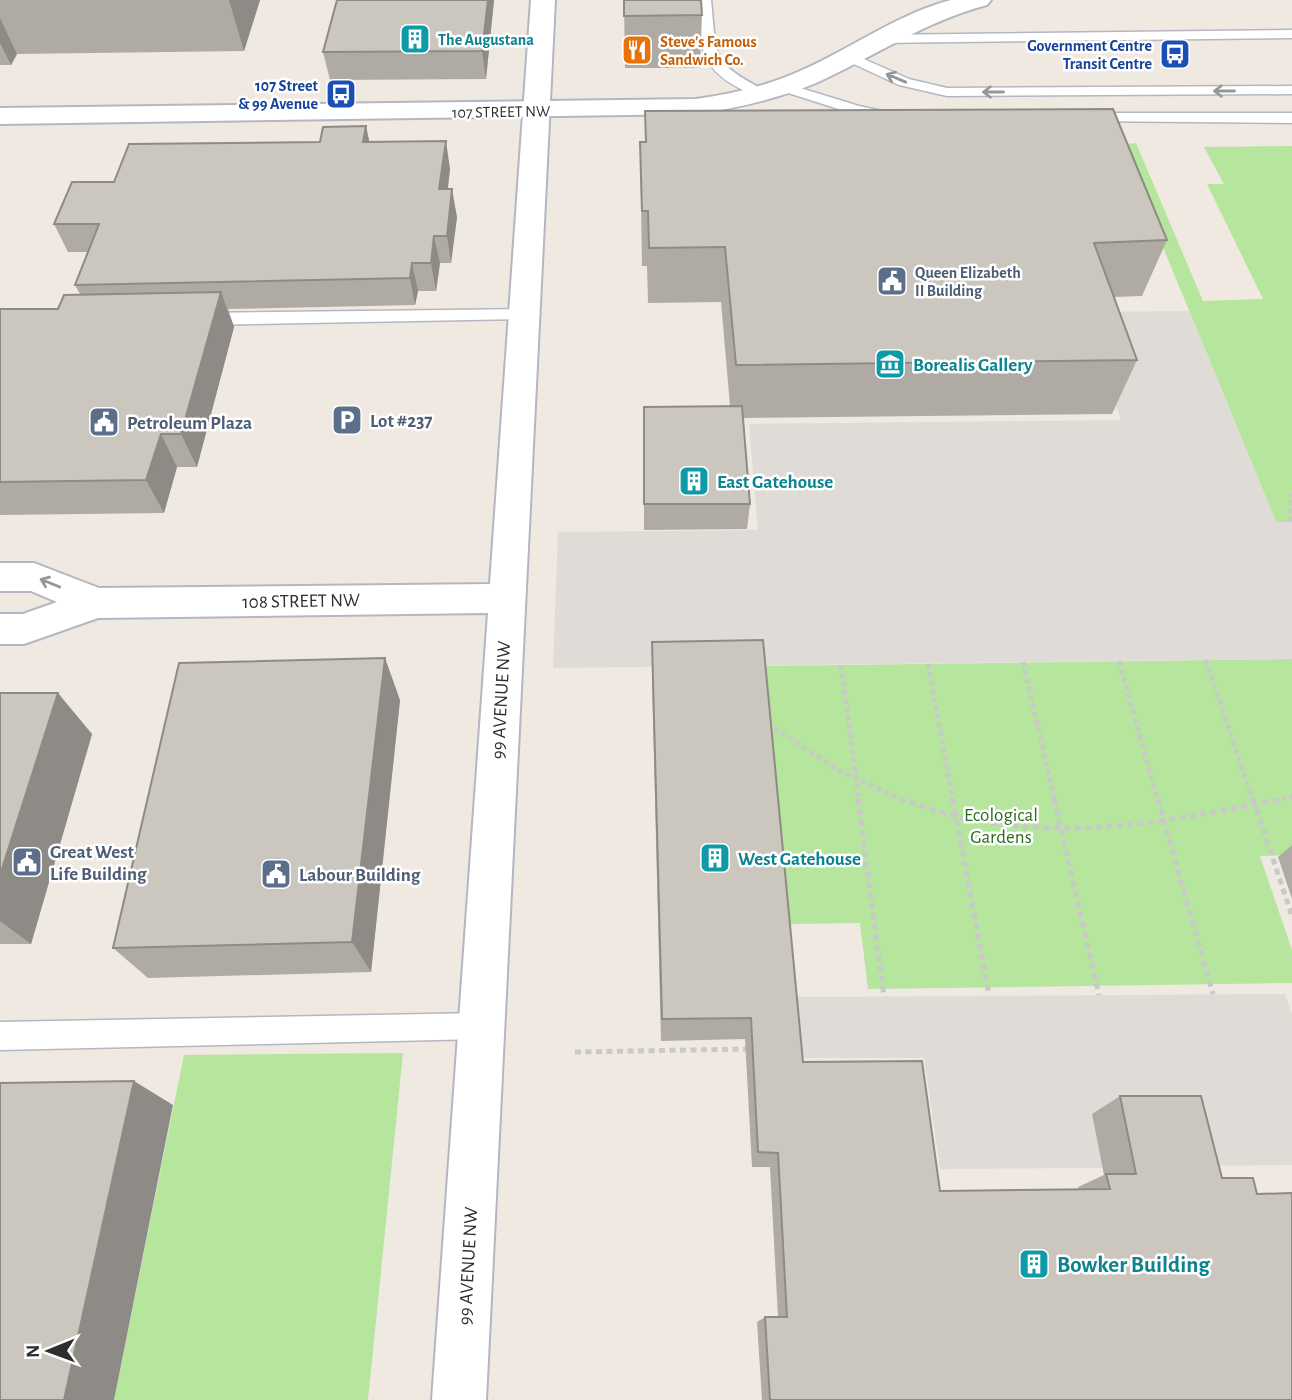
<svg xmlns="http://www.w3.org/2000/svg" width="1292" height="1400" viewBox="0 0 1292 1400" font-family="'Alegreya Sans',sans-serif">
  <rect width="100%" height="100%" fill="#efe9e1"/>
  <g fill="#b6e59e">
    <path d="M1136 143 1203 301 1263 299 1207 184H1224L1204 147 1292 146V522H1276L1121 145Z"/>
    <path d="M1292 659V855L1260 856 1292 950V983L868 989 860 923 789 924 766 666Z"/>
    <path d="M403 1053 368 1400H114L184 1055Z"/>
  </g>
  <g fill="#dfdcd8">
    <path d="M1189 311 1276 522H1292V659L553 668 558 532 758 530 749 424 1121 420 1085 312Z"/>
    <path d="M1285 994 1292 1014V1165L1181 1166 1092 1114 1103 1168 940 1169 924 1058H800L795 997Z"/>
  </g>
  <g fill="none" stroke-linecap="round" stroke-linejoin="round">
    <g stroke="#b4b7c1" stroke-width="3">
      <g id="lane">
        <path d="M697 0H711C717 58 710 61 764 90L766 93 764 96C754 99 747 93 739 88 697 66 701 42 697 0Z"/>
        <path d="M1292 30V38L877 43 870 39 877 35Z"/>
        <path d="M848 52 909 79 947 88 1292 86V94L947 96 899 85 843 59 841 56 843 53Z"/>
        <path d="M784 83 859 106 892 113 895 116 887 121 851 113 779 90 777 87Z"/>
        <path d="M1085 113H1292V123L1080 121 1077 118Z"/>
        <path d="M524 309 530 311 533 315 530 319 202 325 193 319 202 313Z"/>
        <path d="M481 1013 491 1016 494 1026 491 1036 481 1039 0 1050V1022Z"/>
      </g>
    </g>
    <g stroke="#b4b7c1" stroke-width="4">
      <path id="street" d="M531 0H555L486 1400H432L488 613 98 618 24 644H0V614H23L57 602 31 591H0V563H34L99 588 490 584Z"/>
    </g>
    <g stroke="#b4b7c1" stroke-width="4">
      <path id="secondary" d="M951 0H991L987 5C925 21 874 57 816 83 777 99 737 108 696 114L0 124V108L696 99C732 94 767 86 800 71 851 49 897 14 951 0Z"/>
    </g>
    <g stroke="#c9c9c9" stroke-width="4.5" stroke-dasharray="5 3.5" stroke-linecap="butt">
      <path d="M1290 522 1292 494"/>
      <path d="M1206 660 1253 801"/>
      <path d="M1119 661 1158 801"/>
      <path d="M1023 662 1055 801"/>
      <path d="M928 664 953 801"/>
      <path d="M841 665 859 801"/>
      <path d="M774 728 838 770 905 801"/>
      <path d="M1273 801 1292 797"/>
    </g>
    <g stroke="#c9c9c9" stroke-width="5" stroke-dasharray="6 4.5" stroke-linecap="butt">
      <path d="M858 799 884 996"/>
      <path d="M900 799C920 805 941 813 962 818 1068 841 1177 820 1282 799"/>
      <path d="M953 799 989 995"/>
      <path d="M1054 799 1099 995"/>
      <path d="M1158 799 1213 994"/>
      <path d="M1253 799 1292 916"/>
      <path d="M575 1052 749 1049"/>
    </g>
    <use href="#lane" fill="#fff" fill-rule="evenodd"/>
    <use href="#street" fill="#fff" fill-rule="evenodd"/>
    <use href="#secondary" fill="#fff" fill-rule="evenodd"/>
  </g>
  <g fill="#afaba4">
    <path d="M0 0H260L244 51 17 54 11 65H0Z"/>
    <path d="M337 0H494L486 79 330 80 323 52Z"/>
    <path d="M624 0 702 15 700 68H625Z"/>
    <path d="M645 111 1167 240 1142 296 1114 297 1137 360 1112 414 743 418 750 504 747 529 644 530V407L730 406 721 302 648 303 647 266H642L641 198 640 142H645Z"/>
    <path d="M366 126 369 142 450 169 448 189 457 217 451 263H440L436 291H418L415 305 228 309 234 327 197 467H177L164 513 0 515V309H58L80 294 75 285 88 252H68L54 224 114 182 320 142Z"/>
    <path d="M652 642 803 1062 940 1191 1079 1189 1078 1187 1104 1175 1092 1114 1120 1096 1222 1178 1292 1400H762L757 1322 765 1317H778L770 1167H752L745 1039 661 1041 652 677Z"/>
    <path d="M0 693 92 734 31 944H0Z"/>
    <path d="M400 700 371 972 148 978 113 948Z"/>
    <path d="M1292 845V899L1278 857Z"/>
  </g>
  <g fill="#8e8b86">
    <path d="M229 0H260L244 51Z"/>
    <path d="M488 0H494L486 79 482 51Z"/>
    <path d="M0 18 17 54 11 65 0 43Z"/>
    <path d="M366 126 372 154 363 142Z"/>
    <path d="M446 141 450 169 444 217 439 189Z"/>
    <path d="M452 189 457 217 451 263 447 236Z"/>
    <path d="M434 236 440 263 436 291 431 263Z"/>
    <path d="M412 263 418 291 415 305 410 278Z"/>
    <path d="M221 292 234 327 197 467 181 434Z"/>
    <path d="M161 434 177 467 164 513 146 480Z"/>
    <path d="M385 658 400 700 371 972 352 942Z"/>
    <path d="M58 693 92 734 31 944 0 921V875Z"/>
    <path d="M134 1081 173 1105 114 1400H64Z"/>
  </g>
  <g fill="#cbc7bf" stroke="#8e8b86" stroke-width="2">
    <path d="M337 0H488L482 51 323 52Z"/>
    <path d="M624 0H701L702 15 624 16Z"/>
    <path d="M1113 109 1167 240 1094 243 1137 360 736 365 725 247 649 248 648 211H642L640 142H646L645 111Z"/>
    <path d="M366 126 363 142 446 141 439 189H452L447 236H434L431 263H412L410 278 75 285 99 224H54L72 182H114L129 144 320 142 323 127Z"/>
    <path d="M221 292 181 434H161L146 480 0 482V309H58L64 295Z"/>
    <path d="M742 406 750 504H644V407Z"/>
    <path d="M763 640 803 1062 922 1061 940 1191 1110 1189 1106 1174H1136L1120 1096H1201L1222 1178H1253L1257 1194 1292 1193V1400H770L765 1317H787L778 1153 758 1152 751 1018 662 1019 652 642Z"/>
    <path d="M385 658 352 942 113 948 179 663Z"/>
    <path d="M0 693H58L0 875Z"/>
    <path d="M134 1081 64 1400H0V1083Z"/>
  </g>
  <defs><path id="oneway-shaft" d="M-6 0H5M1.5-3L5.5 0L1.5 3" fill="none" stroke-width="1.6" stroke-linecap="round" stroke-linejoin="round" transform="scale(1.75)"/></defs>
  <g stroke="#969696">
    <use href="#oneway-shaft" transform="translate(896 78) rotate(-157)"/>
    <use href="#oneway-shaft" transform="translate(1224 91) rotate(180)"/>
    <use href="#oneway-shaft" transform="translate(993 92) rotate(180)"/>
    <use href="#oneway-shaft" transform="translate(50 583) rotate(-158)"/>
  </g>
  <defs>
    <g id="building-square" transform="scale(1.575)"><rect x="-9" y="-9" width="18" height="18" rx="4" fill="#0f9aa8" stroke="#fff"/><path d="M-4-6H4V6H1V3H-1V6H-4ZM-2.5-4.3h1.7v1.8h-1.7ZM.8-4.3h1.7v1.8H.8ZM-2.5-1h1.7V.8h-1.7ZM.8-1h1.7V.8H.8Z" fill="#fff"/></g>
    <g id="restaurant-square" transform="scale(1.575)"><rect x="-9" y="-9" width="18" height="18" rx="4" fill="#e8710a" stroke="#fff"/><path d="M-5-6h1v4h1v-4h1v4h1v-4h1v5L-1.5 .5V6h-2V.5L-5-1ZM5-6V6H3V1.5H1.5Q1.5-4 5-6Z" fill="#fff"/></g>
    <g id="bus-square" transform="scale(1.575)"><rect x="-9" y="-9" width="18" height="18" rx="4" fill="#1a4fb4" stroke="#fff"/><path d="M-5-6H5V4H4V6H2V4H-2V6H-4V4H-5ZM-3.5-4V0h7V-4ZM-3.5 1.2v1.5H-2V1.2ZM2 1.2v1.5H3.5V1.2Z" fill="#fff"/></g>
    <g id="civic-square" transform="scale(1.575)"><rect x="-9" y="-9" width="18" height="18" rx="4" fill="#5c6f8a" stroke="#fff"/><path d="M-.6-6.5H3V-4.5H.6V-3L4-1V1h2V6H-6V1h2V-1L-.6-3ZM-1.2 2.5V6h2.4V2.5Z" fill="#fff"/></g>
    <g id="museum-square" transform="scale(1.575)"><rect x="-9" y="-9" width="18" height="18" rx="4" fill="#0f9aa8" stroke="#fff"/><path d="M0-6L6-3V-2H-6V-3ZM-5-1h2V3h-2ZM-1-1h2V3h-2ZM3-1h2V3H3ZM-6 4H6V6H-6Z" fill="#fff"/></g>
    <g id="parking-square" transform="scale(1.575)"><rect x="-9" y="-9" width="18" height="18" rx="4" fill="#5c6f8a" stroke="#fff"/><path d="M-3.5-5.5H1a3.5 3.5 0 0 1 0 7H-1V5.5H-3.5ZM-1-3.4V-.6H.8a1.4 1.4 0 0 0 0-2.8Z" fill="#fff"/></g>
  </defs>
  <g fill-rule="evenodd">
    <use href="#building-square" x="415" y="39"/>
    <use href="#restaurant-square" x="637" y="50"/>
    <use href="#bus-square" x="1175" y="54"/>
    <use href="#bus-square" x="341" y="94"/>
    <use href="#civic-square" x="892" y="281"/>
    <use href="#museum-square" x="890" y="364"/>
    <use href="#parking-square" x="347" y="420"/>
    <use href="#civic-square" x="104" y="422"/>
    <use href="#building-square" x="694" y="481"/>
    <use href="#building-square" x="715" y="858"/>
    <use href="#civic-square" x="27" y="862"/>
    <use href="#civic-square" x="276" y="874"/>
    <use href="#building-square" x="1034" y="1264"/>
  </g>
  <g text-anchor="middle" stroke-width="5" stroke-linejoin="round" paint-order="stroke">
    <g font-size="16" font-weight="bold" fill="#0d838f" stroke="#fff" text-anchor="start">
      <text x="438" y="45">The Augustana</text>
    </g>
    <g font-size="16" font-weight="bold" fill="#c56008" stroke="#fff" text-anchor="start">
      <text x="660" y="47">Steve’s Famous<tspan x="660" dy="18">Sandwich Co.</tspan></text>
    </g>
    <g font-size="16" font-weight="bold" fill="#164399" stroke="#fff" text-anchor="end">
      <text x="1152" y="51">Government Centre<tspan x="1152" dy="18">Transit Centre</tspan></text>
      <text x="318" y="91">107 Street<tspan x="318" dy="18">&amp; 99 Avenue</tspan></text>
    </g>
    <g font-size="16" fill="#2e2e2e" stroke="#fff">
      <text transform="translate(501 111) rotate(-1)" y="6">107 STREET NW</text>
    </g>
    <g font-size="16" font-weight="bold" fill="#4e5e75" stroke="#fff" text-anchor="start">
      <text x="915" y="278">Queen Elizabeth<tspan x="915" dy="18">II Building</tspan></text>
    </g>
    <g font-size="19" font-weight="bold" fill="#0d838f" stroke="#fff" text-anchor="start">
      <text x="913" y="371">Borealis Gallery</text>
      <text x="717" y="488">East Gatehouse</text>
      <text x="738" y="865">West Gatehouse</text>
    </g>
    <g font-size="19" font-weight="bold" fill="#4e5e75" stroke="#fff" text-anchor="start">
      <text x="370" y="427">Lot #237</text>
      <text x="127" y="429">Petroleum Plaza</text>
      <text x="50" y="858">Great West<tspan x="50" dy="22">Life Building</tspan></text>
      <text x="299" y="881">Labour Building</text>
    </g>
    <g font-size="19" fill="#2e2e2e" stroke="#fff">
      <text transform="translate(301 600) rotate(-1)" y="7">108 STREET NW</text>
      <text transform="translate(500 700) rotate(-87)" y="7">99 AVENUE NW</text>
      <text transform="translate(467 1266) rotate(-87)" y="7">99 AVENUE NW</text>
    </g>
    <g font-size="19" fill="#2c6e1b" stroke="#fff">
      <text x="1001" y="821">Ecological<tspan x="1001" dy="22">Gardens</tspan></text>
    </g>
    <g font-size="23" font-weight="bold" fill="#0d838f" stroke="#fff" text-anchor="start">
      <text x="1057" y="1272">Bowker Building</text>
    </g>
  </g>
  <g transform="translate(49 1351) rotate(269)" stroke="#ffffff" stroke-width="5" paint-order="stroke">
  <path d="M0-5L12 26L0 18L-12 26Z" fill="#2e2e2e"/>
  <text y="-10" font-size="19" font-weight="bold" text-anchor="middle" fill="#2e2e2e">N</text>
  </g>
</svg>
